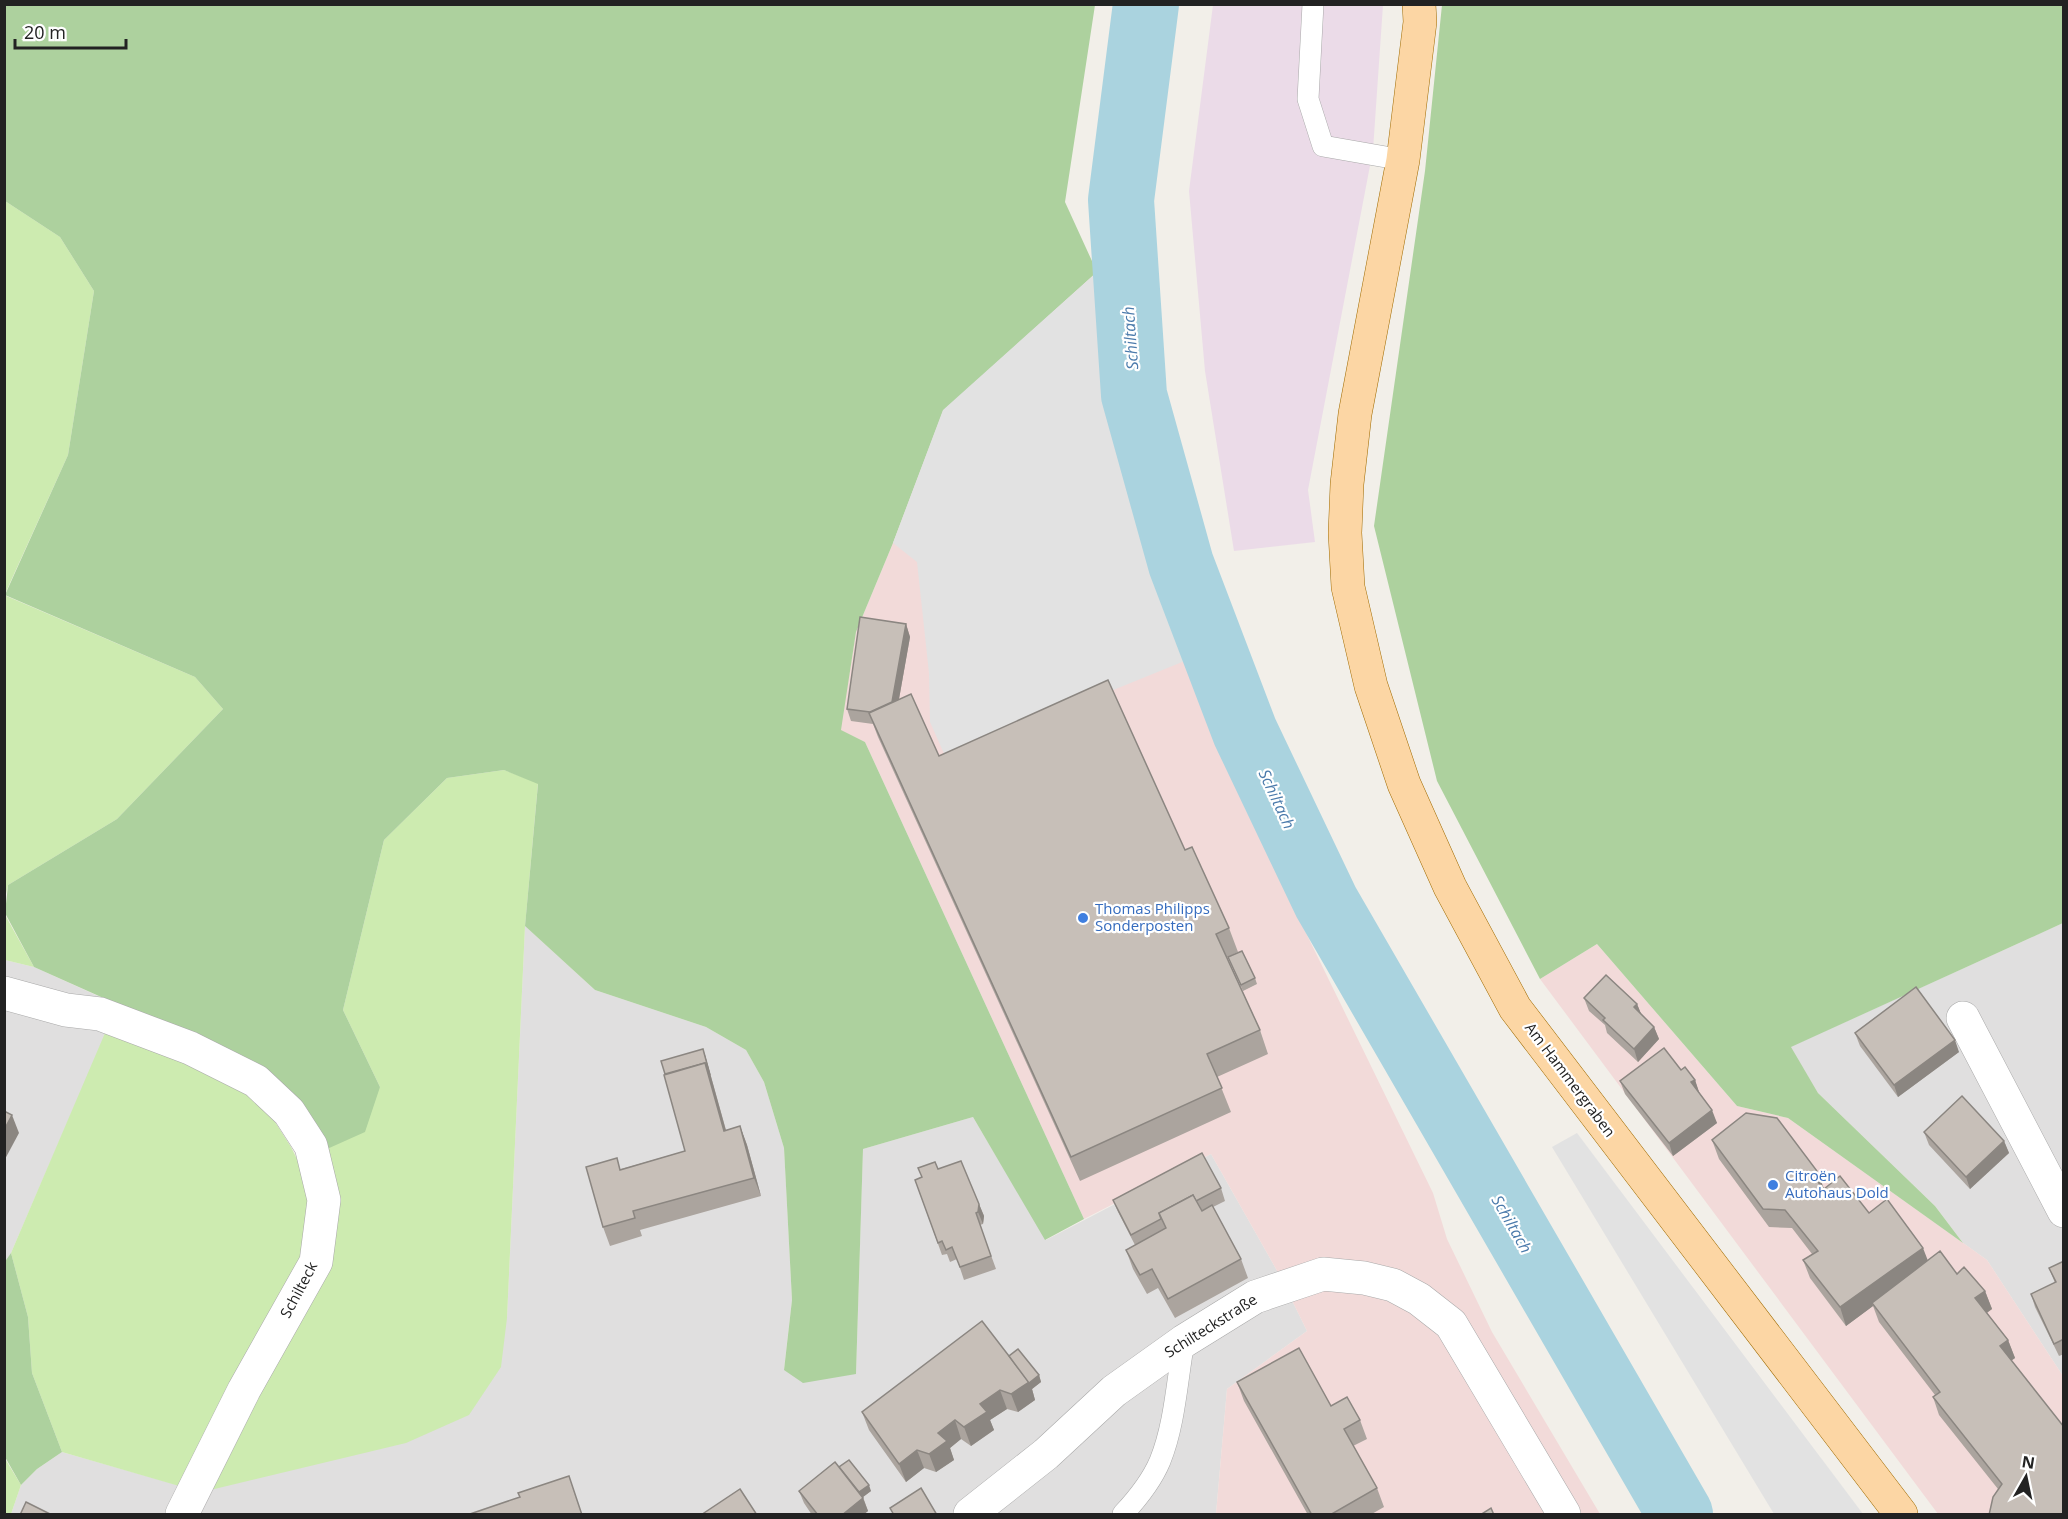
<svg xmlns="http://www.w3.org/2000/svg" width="2068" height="1519" viewBox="0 0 2068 1519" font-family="'Open Sans',sans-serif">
  <rect width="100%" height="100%" fill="#f2efe9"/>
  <g fill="#e0dfdf">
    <path d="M2063 923V1376L1987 1260 1963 1243 1935 1206 1818 1093 1790 1047Z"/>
    <path d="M525 926 595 990 706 1027 746 1050 764 1082 784 1148 792 1300 784 1369 856 1374 863 1149 973 1117 1046 1240 1211 1154 1280 1276 1307 1331 1227 1389 1216 1514H11L21 1485 37 1469 62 1452 202 1492 507 1318Z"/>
    <path d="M5 960 34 967 118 1005 11 1253 5 1263Z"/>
  </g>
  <g fill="#f2dad9">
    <path d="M1097 272 1108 393 1125 473 1151 486 1197 656 1245 808 1433 1193 1447 1239 1492 1332 1600 1514H1216L1227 1389 1307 1331 1280 1276 1211 1154 1084 1219 865 742 840 730 856 632 893 543 943 410Z"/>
    <path d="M1597 944 1737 1106 1788 1118 1987 1260 2063 1376V1514H1938L1540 979Z"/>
  </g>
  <path fill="#ebdbe8" d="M1213 5H1383L1373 150 1308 490 1315 542 1234 551 1205 371 1189 191Z"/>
  <g fill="#cdebb0">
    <path d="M5 201 60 237 94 291 68 455 5 594Z"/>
    <path d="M4 595 195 677 223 709 117 819 8 885 5 899Z"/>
    <path d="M504 770 538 783 525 926 507 1318 501 1367 469 1415 406 1443 202 1492 316 1286 327 1149 380 1087 343 1010 384 840 447 778Z"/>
    <path d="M4 913 34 967 5 960Z"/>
    <path d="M108 1026 140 1036 263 1103 291 1147 309 1183 308 1246 186 1488 62 1452 32 1373 28 1317 11 1253Z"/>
    <path d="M4 1457 21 1485 11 1514H5Z"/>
  </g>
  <g fill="#add19e">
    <path d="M5 5H1095L1065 202 1097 272 943 411 893 543 856 632 841 730 865 742 1084 1219 1045 1240 973 1117 863 1149 856 1374 803 1383 784 1370 792 1300 784 1148 764 1082 746 1050 706 1027 595 990 525 926 538 784 504 770 447 778 384 840 343 1010 380 1087 365 1132 327 1149 146 1017 34 967 5 913 8 885 117 819 223 709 195 677 5 595 68 455 94 291 60 237 5 201Z"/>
    <path d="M1442 5H2063V923L1791 1047 1818 1093 1935 1206 1963 1243 1788 1118 1737 1106 1597 944 1540 979 1437 781 1374 526 1425 171Z"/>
    <path d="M11 1253 28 1317 32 1373 62 1452 37 1469 21 1485 5 1457 4 1263Z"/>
  </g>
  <g fill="#e2e2e2">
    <path d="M1097 272 1108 393 1125 473 1151 486 1197 656 946 758 930 722 929 673 917 562 893 543 943 410Z"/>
    <path d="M1577 1133 1863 1514H1774L1552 1147Z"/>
  </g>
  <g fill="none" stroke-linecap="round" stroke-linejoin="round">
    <path stroke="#aad3df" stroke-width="66" d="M1146 4 1121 200 1134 395 1181 564 1245 732 1326 902 1680 1514"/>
    <g stroke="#a9a9a9" stroke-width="22">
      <g id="lane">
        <path d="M1313 4 1308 99 1323 146 1403 160"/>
        <path d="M1123 1514C1137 1499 1152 1480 1160 1461 1175 1424 1177 1380 1184 1341"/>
      </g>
    </g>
    <g stroke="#a9a9a9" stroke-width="34">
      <g id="street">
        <path d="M4 993 66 1010 100 1014 190 1048 256 1081 289 1112 311 1146 324 1200 316 1262 244 1390 182 1514"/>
        <path d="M1963 1018 2064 1211"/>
        <path d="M970 1514 1046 1454 1114 1391 1184 1341 1255 1297 1323 1274 1364 1278 1393 1285 1419 1299 1451 1324 1564 1514"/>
      </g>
    </g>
    <g stroke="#a06b00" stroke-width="34">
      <path id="primary" d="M1419 4 1420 22 1403 160 1355 414 1347 484 1345 533 1348 587 1371 686 1404 784 1450 887 1515 1008 1901 1514"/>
    </g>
    <use href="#lane" stroke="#fff" stroke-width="21"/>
    <use href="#street" stroke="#fff" stroke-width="33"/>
    <use href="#primary" stroke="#fcd6a4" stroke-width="33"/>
  </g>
  <g fill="#aba49e">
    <path d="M906 624 910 637 899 699 939 756 1185 850 1229 928 1238 952 1227 957 1260 1030 1268 1054 1217 1077 1231 1112 1080 1181 878 737 873 724 851 721 847 709Z"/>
    <path d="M1228 957 1255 978 1257 984 1243 991Z"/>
    <path d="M1584 998 1637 1004 1641 1014 1654 1027 1659 1039 1638 1062 1607 1033 1605 1025 1589 1011Z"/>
    <path d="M1855 1033 1959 1052 1898 1097 1860 1046Z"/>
    <path d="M705 1055 726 1130 740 1126 747 1145 761 1196 640 1230 642 1236 610 1246 603 1227 621 1169 685 1151Z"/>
    <path d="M1681 1070 1695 1080 1699 1092 1717 1123 1673 1156 1625 1094 1620 1081Z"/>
    <path d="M1924 1132 2004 1141 2009 1153 1970 1189 1929 1145Z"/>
    <path d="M1712 1140 1817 1171 1824 1189 1869 1213 1928 1261 1957 1274 1985 1291 1992 1309 1987 1313 2008 1340 2015 1358 2011 1361 2063 1427 1998 1489 1939 1415 1933 1397 1935 1395 1879 1322 1873 1306 1846 1326 1810 1278 1803 1260 1812 1254 1792 1228 1769 1227 1719 1159Z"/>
    <path d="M938 1169 979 1204 984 1216 983 1224 980 1225 996 1269 964 1280 957 1259 950 1262 947 1254 942 1255 915 1180Z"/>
    <path d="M1221 1188 1225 1201 1213 1207 1241 1259 1248 1278 1175 1318 1158 1288 1147 1294 1133 1269 1126 1250 1135 1245 1118 1212 1113 1200Z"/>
    <path d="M2064 1261V1354L2059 1356 2035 1307 2031 1294 2055 1283 2049 1268Z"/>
    <path d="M1009 1356 1039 1375 1041 1382 1032 1389 1035 1400 1018 1412 1007 1409 990 1420 994 1430 971 1446 961 1439 950 1448 954 1460 936 1472 924 1468 906 1482 869 1430 862 1412Z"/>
    <path d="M1237 1382 1331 1406 1360 1420 1367 1439 1353 1446 1377 1488 1384 1507 1370 1515H1308L1244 1401Z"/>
    <path d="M839 1467 871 1491 863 1497 868 1511 863 1515H812L804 1503 799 1491Z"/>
  </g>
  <g fill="#8b8681">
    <path d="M906 624 910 637 894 727 890 715Z"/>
    <path d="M1637 1004 1642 1016 1634 1007Z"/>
    <path d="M1654 1027 1659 1039 1638 1062 1634 1049Z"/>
    <path d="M1955 1040 1959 1052 1898 1097 1894 1085Z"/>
    <path d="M703 1049 705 1055 731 1149 724 1131 705 1063Z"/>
    <path d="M1695 1080 1699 1092 1691 1082Z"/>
    <path d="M1712 1110 1717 1123 1673 1156 1669 1143Z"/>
    <path d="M12 1115 19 1133 4 1161V1130Z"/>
    <path d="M740 1126 747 1145 761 1196 754 1178Z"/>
    <path d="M2004 1141 2009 1153 1970 1189 1966 1177Z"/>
    <path d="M1817 1171 1824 1189 1812 1175Z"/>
    <path d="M979 1204 984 1216 983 1224 978 1212Z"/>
    <path d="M1923 1248 1930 1266 1872 1303 1873 1306 1846 1326 1840 1307Z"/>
    <path d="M1985 1291 1992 1309 1982 1316 1975 1298Z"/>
    <path d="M2008 1340 2015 1358 2006 1364 2000 1346Z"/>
    <path d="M1039 1375 1041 1382 1032 1389 1035 1400 1018 1412 1011 1394Z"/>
    <path d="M1000 1390 1007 1409 990 1420 994 1430 971 1446 964 1427 980 1404Z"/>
    <path d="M955 1420 961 1439 950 1448 954 1460 936 1472 929 1454 938 1433Z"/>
    <path d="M917 1450 924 1468 906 1482 899 1464Z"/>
    <path d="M869 1485 871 1491 859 1500 857 1493Z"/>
    <path d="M863 1498 868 1511 863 1515H842Z"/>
  </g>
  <g fill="#c7bfb8" stroke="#8b8681" stroke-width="1.5">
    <path d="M860 617 906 624 892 702 870 712 847 709Z"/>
    <path d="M1108 680 1185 850 1192 847 1229 928 1216 934 1260 1030 1207 1054 1222 1088 1071 1157 869 713 911 694 939 756Z"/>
    <path d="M1242 951 1255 978 1241 985 1228 957Z"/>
    <path d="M1606 975 1637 1004 1634 1007 1654 1027 1634 1049 1603 1020 1605 1018 1584 998Z"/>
    <path d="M1916 987 1955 1040 1894 1085 1855 1033Z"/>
    <path d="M1664 1048 1681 1070 1685 1067 1695 1080 1691 1082 1712 1110 1669 1143 1620 1081Z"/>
    <path d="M703 1049 710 1075 705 1063 665 1074 661 1061Z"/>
    <path d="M705 1063 724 1131 740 1126 754 1178 633 1211 635 1218 603 1227 586 1167 617 1158 620 1170 685 1151 664 1075Z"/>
    <path d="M1962 1096 2004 1141 1966 1177 1924 1132Z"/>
    <path d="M4 1111 12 1115 4 1130Z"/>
    <path d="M1746 1113 1777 1118 1817 1171 1812 1175 1824 1189 1840 1176 1869 1213 1887 1199 1923 1248 1840 1307 1803 1260 1818 1251 1785 1210 1763 1209 1712 1140Z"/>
    <path d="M1202 1153 1221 1188 1196 1201 1193 1195 1159 1213 1161 1219 1131 1235 1113 1200Z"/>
    <path d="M961 1161 979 1204 978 1212 976 1213 991 1256 960 1267 952 1247 946 1250 942 1241 938 1243 915 1180 922 1177 918 1168 935 1162 938 1169Z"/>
    <path d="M1193 1195 1202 1211 1212 1205 1241 1259 1168 1299 1152 1269 1140 1275 1126 1250 1166 1228 1159 1213Z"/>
    <path d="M1940 1251 1957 1274 1964 1267 1985 1291 1975 1298 2008 1340 2000 1346 2064 1427V1515H1989L1993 1497 2002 1484 1933 1397 1940 1392 1872 1303Z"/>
    <path d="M2064 1261V1339L2054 1344 2031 1294 2056 1282 2049 1268Z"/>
    <path d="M982 1321 1029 1382 1011 1394 1000 1390 980 1404 987 1412 964 1427 955 1420 938 1433 947 1441 929 1454 917 1450 899 1464 862 1412Z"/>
    <path d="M1299 1348 1331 1406 1347 1397 1360 1420 1344 1429 1377 1488 1330 1515H1312L1237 1382Z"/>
    <path d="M1018 1349 1039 1375 1029 1383 1009 1356Z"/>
    <path d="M849 1460 869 1485 859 1492 839 1467Z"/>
    <path d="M835 1462 863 1498 842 1515H818L799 1491Z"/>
    <path d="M569 1476 582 1515H467L520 1497 518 1493Z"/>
    <path d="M921 1488 937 1515H894L890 1508Z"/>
    <path d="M740 1489 757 1515H701Z"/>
    <path d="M26 1502 52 1515H20Z"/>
    <path d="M1491 1508 1494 1515H1480Z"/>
  </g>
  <g fill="#3f7fe0" stroke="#fff" stroke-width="2">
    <circle cx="1083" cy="918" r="6"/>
    <circle cx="1773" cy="1185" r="6"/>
  </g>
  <g text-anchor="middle" stroke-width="4.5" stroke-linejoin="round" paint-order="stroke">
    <g font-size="15" fill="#366cbe" stroke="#fff" text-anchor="start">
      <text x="1095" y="914">Thomas Philipps<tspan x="1095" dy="17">Sonderposten</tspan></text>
      <text x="1785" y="1181">Citroën<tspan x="1785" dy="17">Autohaus Dold</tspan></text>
    </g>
    <g font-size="15" fill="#222" stroke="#fff">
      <text transform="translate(1570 1080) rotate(53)" y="5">Am Hammergraben</text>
      <text transform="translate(299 1290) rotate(-62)" y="5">Schilteck</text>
      <text transform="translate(1211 1326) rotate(-32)" y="5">Schilteckstraße</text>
    </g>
    <g font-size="16" font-style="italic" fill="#4a7aab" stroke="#fff">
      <text transform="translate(1130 338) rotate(-94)" y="6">Schiltach</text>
      <text transform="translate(1277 799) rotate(65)" y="6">Schiltach</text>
      <text transform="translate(1512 1224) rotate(60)" y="6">Schiltach</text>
    </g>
  </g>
  <rect width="2068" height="1519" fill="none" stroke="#222222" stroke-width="12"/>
  <g transform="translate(2026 1477) rotate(9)" stroke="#ffffff" stroke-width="4.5" paint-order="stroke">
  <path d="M0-4.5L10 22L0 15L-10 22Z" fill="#222222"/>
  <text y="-9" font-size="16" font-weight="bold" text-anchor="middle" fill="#222222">N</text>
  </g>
  <path d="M15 39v9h111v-9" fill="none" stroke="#222222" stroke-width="3"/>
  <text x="24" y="39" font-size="18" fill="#222222" stroke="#ffffff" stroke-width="4.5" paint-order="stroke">20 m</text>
</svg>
